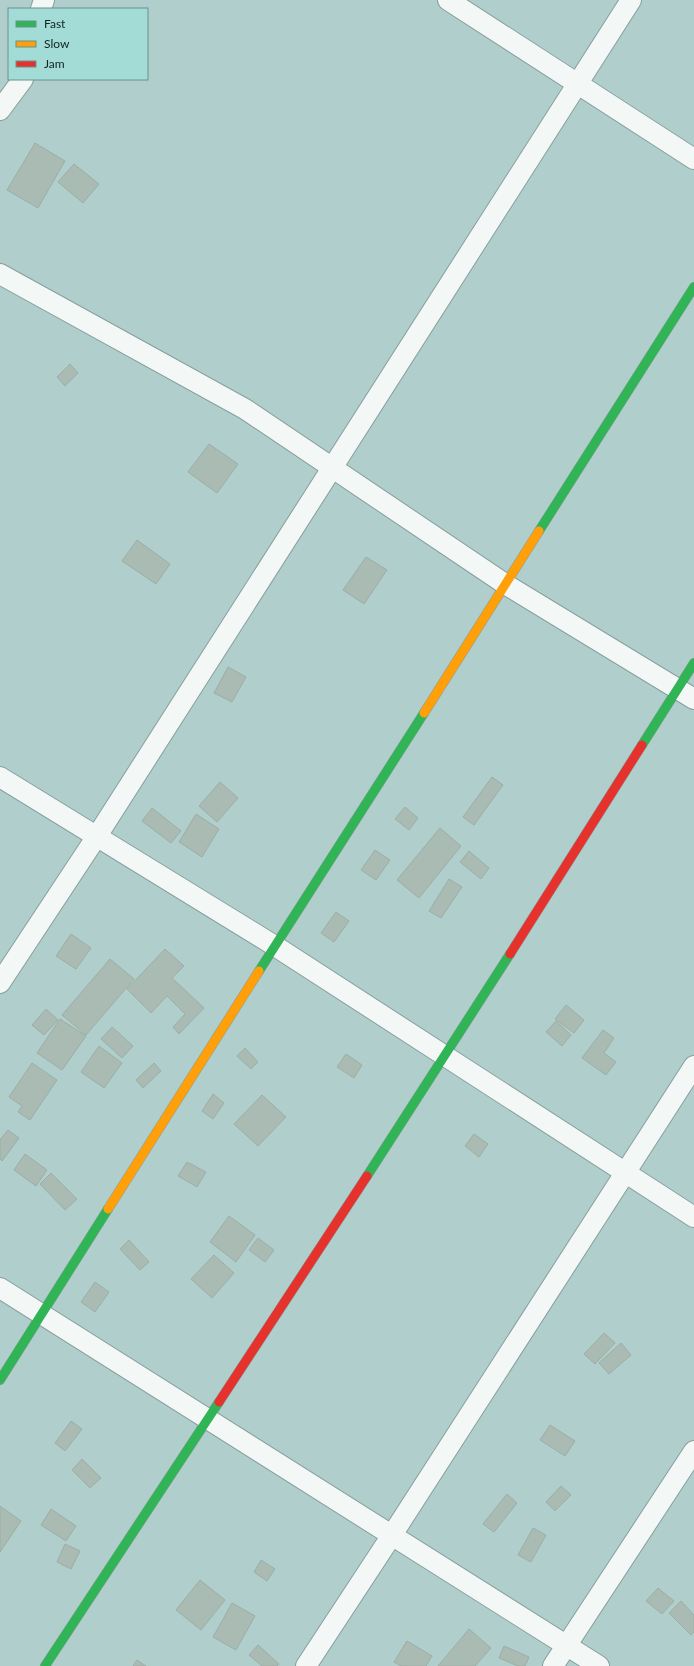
<svg xmlns="http://www.w3.org/2000/svg" width="694" height="1666" viewBox="0 0 694 1666" font-family="Lato,sans-serif">
  <rect width="100%" height="100%" fill="#b0cecc"/>
  <g fill="#a9bbb2" stroke="#9caea6">
    <path d="M35 143 65 161 38 208 7 190Z"/>
    <path d="M74 164 99 184 83 203 58 182Z"/>
    <path d="M70 364 78 373 65 386 57 377Z"/>
    <path d="M209 444 238 464 217 493 188 472Z"/>
    <path d="M137 540 170 564 156 584 122 561Z"/>
    <path d="M366 557 387 570 364 604 343 590Z"/>
    <path d="M228 667 246 677 232 702 214 693Z"/>
    <path d="M492 777 503 785 474 825 463 817Z"/>
    <path d="M220 782 238 798 217 822 199 806Z"/>
    <path d="M405 807 418 818 409 830 395 819Z"/>
    <path d="M152 808 181 831 171 843 142 821Z"/>
    <path d="M196 814 219 829 202 857 179 842Z"/>
    <path d="M440 828 461 846 419 898 397 880Z"/>
    <path d="M375 850 390 860 376 880 361 870Z"/>
    <path d="M469 851 489 868 481 879 460 862Z"/>
    <path d="M449 879 462 887 441 918 429 911Z"/>
    <path d="M336 912 349 921 334 942 321 933Z"/>
    <path d="M71 934 91 948 76 969 56 956Z"/>
    <path d="M165 949 184 966 172 978 204 1008 179 1034 173 1027 185 1014 167 996 151 1013 127 989Z"/>
    <path d="M110 959 134 979 86 1035 62 1015Z"/>
    <path d="M566 1005 584 1020 574 1033 555 1019Z"/>
    <path d="M46 1009 58 1020 44 1035 32 1025Z"/>
    <path d="M60 1019 86 1036 62 1070 37 1053Z"/>
    <path d="M556 1021 571 1035 562 1046 546 1032Z"/>
    <path d="M112 1027 133 1046 122 1058 101 1039Z"/>
    <path d="M603 1030 614 1038 604 1053 616 1062 606 1075 582 1058Z"/>
    <path d="M99 1046 122 1063 104 1088 81 1072Z"/>
    <path d="M245 1048 258 1062 251 1069 237 1056Z"/>
    <path d="M346 1054 362 1065 354 1078 337 1067Z"/>
    <path d="M32 1063 57 1080 30 1120 18 1112 22 1106 9 1097Z"/>
    <path d="M154 1063 161 1071 143 1088 136 1080Z"/>
    <path d="M213 1094 224 1103 213 1119 202 1111Z"/>
    <path d="M262 1095 286 1117 258 1146 234 1124Z"/>
    <path d="M8 1130 19 1138 2 1161 0 1159V1140Z"/>
    <path d="M474 1134 488 1144 479 1157 465 1146Z"/>
    <path d="M25 1154 47 1170 36 1186 14 1170Z"/>
    <path d="M187 1162 206 1172 197 1187 178 1176Z"/>
    <path d="M51 1173 77 1199 65 1210 40 1184Z"/>
    <path d="M229 1216 255 1235 236 1262 210 1242Z"/>
    <path d="M258 1238 274 1250 265 1262 249 1250Z"/>
    <path d="M129 1240 149 1262 140 1270 120 1249Z"/>
    <path d="M214 1255 234 1273 212 1298 191 1279Z"/>
    <path d="M95 1282 109 1292 95 1312 81 1302Z"/>
    <path d="M604 1333 615 1343 595 1364 584 1354Z"/>
    <path d="M621 1343 631 1355 609 1374 599 1363Z"/>
    <path d="M71 1421 82 1429 65 1451 55 1443Z"/>
    <path d="M550 1425 575 1441 565 1456 540 1440Z"/>
    <path d="M82 1459 101 1478 90 1488 72 1470Z"/>
    <path d="M561 1486 571 1495 555 1511 546 1502Z"/>
    <path d="M507 1494 517 1503 494 1532 483 1524Z"/>
    <path d="M0 1506 21 1521 0 1552Z"/>
    <path d="M51 1509 76 1526 66 1541 41 1525Z"/>
    <path d="M533 1528 546 1535 531 1562 518 1555Z"/>
    <path d="M65 1544 80 1551 71 1569 57 1562Z"/>
    <path d="M261 1560 275 1569 267 1581 254 1572Z"/>
    <path d="M200 1580 225 1600 201 1630 176 1610Z"/>
    <path d="M658 1588 674 1601 662 1614 646 1601Z"/>
    <path d="M681 1601 694 1615V1632L691 1635 669 1613Z"/>
    <path d="M232 1603 255 1616 236 1650 213 1637Z"/>
    <path d="M469 1629 491 1648 475 1666H438Z"/>
    <path d="M407 1641 432 1656 426 1666H401L394 1662Z"/>
    <path d="M258 1645 279 1664 277 1666H262L249 1655Z"/>
    <path d="M504 1646 529 1657 525 1666H518L499 1658Z"/>
    <path d="M137 1660 146 1666H133Z"/>
  </g>
  <g fill="none" stroke-linecap="round" stroke-linejoin="round">
    <g stroke="#879f9d" stroke-width="22">
      <g id="street">
        <path d="M448 0 694 159"/>
        <path d="M41 9 44 0"/>
        <path d="M0 110 23 79"/>
        <path d="M0 274 245 409 505 584 694 699"/>
        <path d="M0 777 275 946 694 1217"/>
        <path d="M0 983 97 836 631 0"/>
        <path d="M0 1288 599 1666"/>
        <path d="M306 1666 392 1535 694 1066"/>
        <path d="M553 1666 694 1451"/>
      </g>
    </g>
    <g stroke="#879f9d" stroke-width="10">
      <g id="fast">
        <path d="M539 531 694 287"/>
        <path d="M642 745 694 663"/>
        <path d="M259 971 424 713"/>
        <path d="M367 1176 510 954"/>
        <path d="M0 1380 108 1209"/>
        <path d="M45 1666 219 1402"/>
      </g>
    </g>
    <g stroke="#879f9d" stroke-width="10">
      <g id="slow">
        <path d="M424 713 539 531"/>
        <path d="M108 1209 259 971"/>
      </g>
    </g>
    <g stroke="#879f9d" stroke-width="10">
      <g id="jam">
        <path d="M510 954 642 745"/>
        <path d="M219 1402 367 1176"/>
      </g>
    </g>
    <use href="#street" stroke="#f3f8f7" stroke-width="20"/>
    <use href="#fast" stroke="#30b455" stroke-width="9"/>
    <use href="#slow" stroke="#ff9f0a" stroke-width="9"/>
    <use href="#jam" stroke="#e5322d" stroke-width="9"/>
  </g>
  <rect x="8" y="8" width="140" height="72" fill="#a3dbd7" stroke="#67928f"/>
  <rect x="16" y="21" width="20" height="6" fill="#30b455" stroke="#67928f"/>
  <text x="44" y="28" font-size="12" fill="#0d2422">Fast</text>
  <rect x="16" y="41" width="20" height="6" fill="#ff9f0a" stroke="#67928f"/>
  <text x="44" y="48" font-size="12" fill="#0d2422">Slow</text>
  <rect x="16" y="61" width="20" height="6" fill="#e5322d" stroke="#67928f"/>
  <text x="44" y="68" font-size="12" fill="#0d2422">Jam</text>
</svg>
